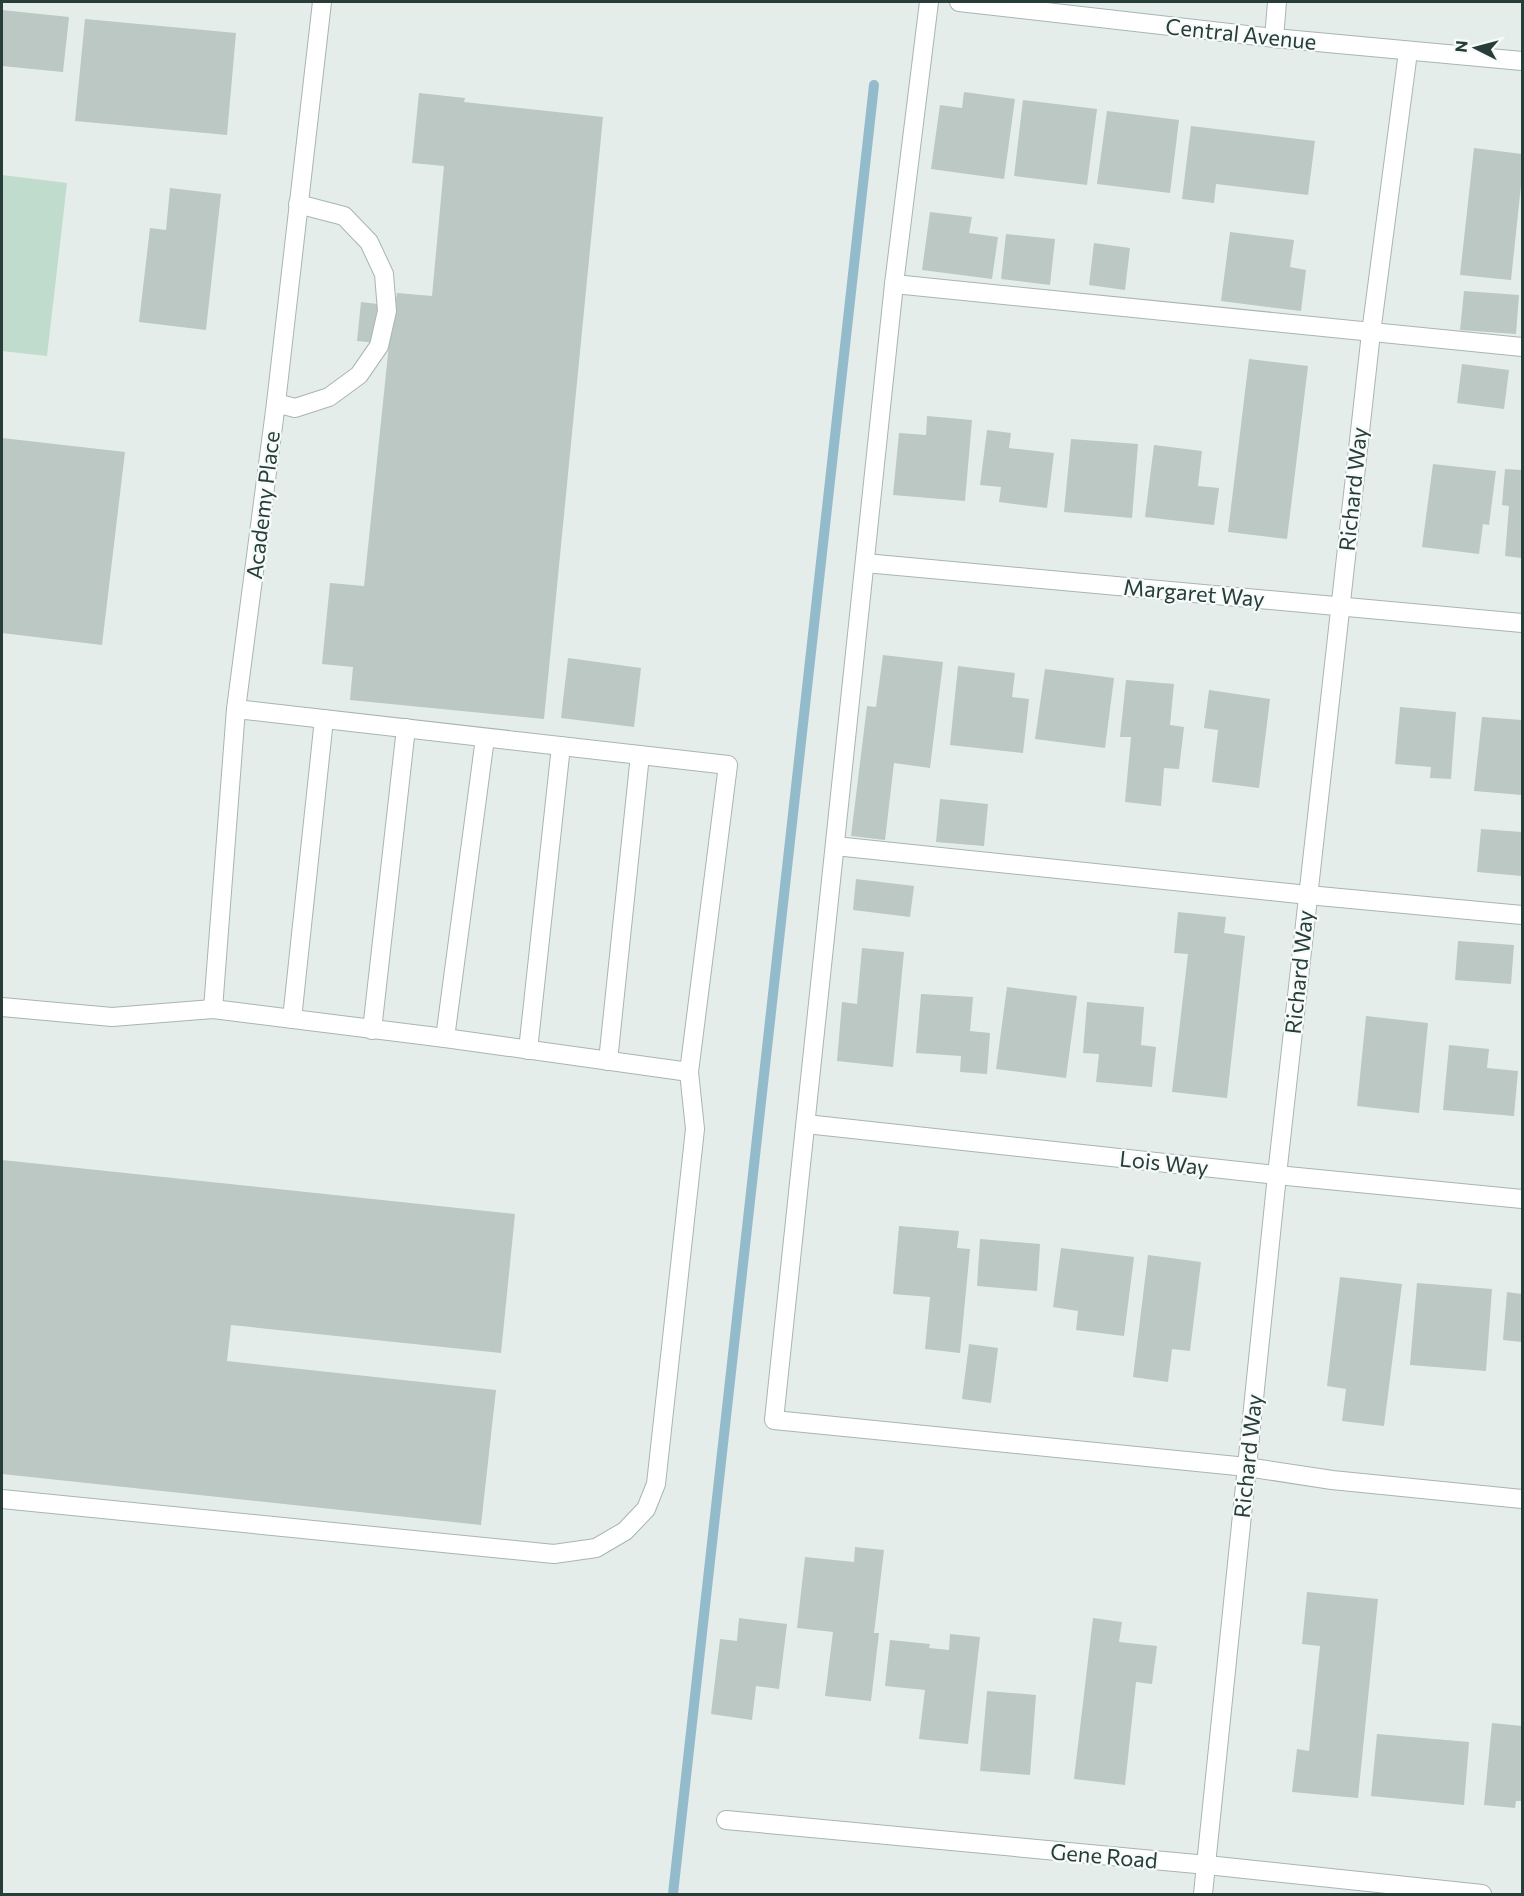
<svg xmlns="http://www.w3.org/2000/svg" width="1524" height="1896" viewBox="0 0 1524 1896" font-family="Commissioner,sans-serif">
  <rect width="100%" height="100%" fill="#e5edeb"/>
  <path fill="#c0dccc" d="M2 175 67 183 47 356 2 351Z"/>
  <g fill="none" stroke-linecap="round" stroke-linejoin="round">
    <path stroke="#93bbcc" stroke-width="10" d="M673 1894 874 85"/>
  </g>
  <g fill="#bbc8c4">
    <path d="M2 10 69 17 63 72 2 66Z"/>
    <path d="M85 19 236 33 227 135 75 121Z"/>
    <path d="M964 92 1015 99 1004 179 931 169 940 105 962 108Z"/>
    <path d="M419 93 465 98 464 102 603 117 544 719 350 700 353 667 322 664 330 583 364 586 389 344 357 341 361 302 395 306 397 293 432 296 444 166 412 163Z"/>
    <path d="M1023 100 1097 109 1087 185 1014 176Z"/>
    <path d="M1107 111 1179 120 1170 193 1097 184Z"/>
    <path d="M1191 126 1315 141 1308 195 1216 184 1214 203 1182 199Z"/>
    <path d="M1474 148 1522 154V176L1511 280 1460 275Z"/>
    <path d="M170 188 221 194 206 330 139 322 150 228 166 230Z"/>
    <path d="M930 212 972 217 969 233 998 237 992 279 922 270Z"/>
    <path d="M1230 232 1294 240 1290 267 1306 270 1301 311 1221 301Z"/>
    <path d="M1006 234 1055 239 1050 285 1001 279Z"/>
    <path d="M1094 243 1130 248 1125 290 1089 285Z"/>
    <path d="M1464 291 1519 295 1516 334 1460 330Z"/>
    <path d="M1249 359 1308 366 1287 539 1228 532Z"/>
    <path d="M1462 364 1509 370 1504 409 1457 403Z"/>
    <path d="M927 416 972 420 965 501 893 495 899 433 926 435Z"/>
    <path d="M987 430 1011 433 1009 448 1054 453 1047 508 999 502 1001 487 980 485Z"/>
    <path d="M2 438 125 452 102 645 2 633Z"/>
    <path d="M1071 439 1138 444 1132 518 1064 512Z"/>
    <path d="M1154 445 1202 451 1198 486 1219 488 1214 525 1145 517Z"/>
    <path d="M1433 464 1496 471 1489 525 1483 524 1479 554 1422 547Z"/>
    <path d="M1505 469 1522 470V558L1505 556 1509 506 1502 505Z"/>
    <path d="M883 655 943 662 930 768 894 763 885 840 851 836 867 706 876 707Z"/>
    <path d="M568 658 641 668 634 727 561 718Z"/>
    <path d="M958 666 1015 673 1012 697 1029 699 1023 753 950 745Z"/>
    <path d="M1045 669 1114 678 1105 748 1035 739Z"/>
    <path d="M1126 680 1174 684 1170 725 1184 727 1179 769 1164 768 1161 806 1125 802 1131 737H1120Z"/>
    <path d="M1209 690 1270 699 1259 788 1212 782 1218 730 1204 728Z"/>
    <path d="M1400 707 1456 712 1451 779 1430 778 1431 767 1395 764Z"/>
    <path d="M1482 717 1522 720V795L1474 791Z"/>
    <path d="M940 799 988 804 984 846 936 842Z"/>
    <path d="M1481 829 1522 832V876L1477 872Z"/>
    <path d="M856 879 914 886 910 917 853 910Z"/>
    <path d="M1178 912 1226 917 1224 933 1245 936 1227 1098 1172 1092 1188 954 1174 953Z"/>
    <path d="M1458 941 1514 945 1511 984 1455 980Z"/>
    <path d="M862 948 904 952 893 1067 837 1061 842 1002 857 1004Z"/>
    <path d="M1007 987 1077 996 1066 1078 996 1069Z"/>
    <path d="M921 994 973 997 970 1031 990 1033 987 1074 960 1072 961 1056 916 1053Z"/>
    <path d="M1087 1002 1144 1007 1141 1045 1156 1047 1152 1087 1096 1082 1099 1054 1083 1053Z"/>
    <path d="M1366 1016 1428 1023 1419 1113 1357 1106Z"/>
    <path d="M1449 1045 1489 1049 1487 1068 1518 1071 1514 1116 1443 1110Z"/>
    <path d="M2 1160 515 1214 501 1353 231 1325 227 1361 496 1390 481 1525 2 1474Z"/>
    <path d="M899 1226 959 1231 957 1248 970 1249 960 1353 925 1349 930 1297 893 1294Z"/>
    <path d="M980 1239 1040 1244 1037 1291 977 1286Z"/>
    <path d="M1061 1248 1134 1257 1124 1336 1076 1330 1078 1311 1053 1307Z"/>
    <path d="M1148 1255 1201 1262 1190 1351 1172 1349 1168 1382 1133 1377Z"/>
    <path d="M1340 1277 1402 1284 1384 1426 1342 1421 1346 1389 1327 1386Z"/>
    <path d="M1417 1283 1492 1289 1486 1371 1410 1365Z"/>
    <path d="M1507 1292 1522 1294V1342L1503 1340Z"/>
    <path d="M969 1344 998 1348 991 1403 962 1399Z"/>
    <path d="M855 1547 884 1550 874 1633H879L871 1701 825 1696 833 1632 797 1628 805 1557 854 1562Z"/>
    <path d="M1307 1592 1378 1599 1358 1798 1292 1792 1297 1749 1309 1751 1320 1646 1302 1644Z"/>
    <path d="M739 1618 787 1624 779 1689 756 1686 752 1720 711 1714 720 1639 737 1641Z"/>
    <path d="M1093 1618 1122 1622 1119 1642 1157 1646 1152 1684 1136 1682 1125 1785 1074 1779Z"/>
    <path d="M950 1634 980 1637 968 1744 919 1739 925 1690 885 1686 890 1640 930 1644 929 1648 949 1650Z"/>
    <path d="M987 1691 1036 1695 1030 1775 980 1771Z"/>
    <path d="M1492 1723 1522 1726V1801H1516L1515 1808 1484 1805Z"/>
    <path d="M1377 1734 1469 1742 1464 1805 1371 1796Z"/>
  </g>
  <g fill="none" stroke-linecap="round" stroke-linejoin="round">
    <g stroke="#a8b5b2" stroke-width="20">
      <g id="minor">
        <path d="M929 2 894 284 774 1420 1247 1467 1332 1480 1522 1499"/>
        <path d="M959 2 1274 38 1522 61"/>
        <path d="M1274 38 1277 2"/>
        <path d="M894 284 1522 347"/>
        <path d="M276 403 295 408 329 397 359 375 379 346 387 311 384 274 369 242 344 216 298 204"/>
        <path d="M865 563 1522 623"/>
        <path d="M835 846 1308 895 1522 915"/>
        <path d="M2 1007 112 1017 213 1009 445 1038 689 1072 728 765 236 709"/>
        <path d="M213 1009 236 709 276 403 322 2"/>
        <path d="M292 1019 324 719"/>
        <path d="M372 1030 406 728"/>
        <path d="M445 1038 485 738"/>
        <path d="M528 1050 561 746"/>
        <path d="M608 1061 640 755"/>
        <path d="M806 1124 1277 1175 1522 1199"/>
        <path d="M2 1499 554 1554 596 1548 625 1531 646 1509 656 1484 695 1129 689 1072"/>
        <path d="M726 1820 1207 1865 1482 1894"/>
        <path d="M1203 1894 1277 1175 1371 333 1408 52"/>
      </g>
    </g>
    <use href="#minor" stroke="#fff" stroke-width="18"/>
  </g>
  <g text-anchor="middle" stroke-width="4.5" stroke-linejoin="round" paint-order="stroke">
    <g font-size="22" fill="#263d3a" stroke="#f6faf8">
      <text transform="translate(1241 34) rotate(6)" y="8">Central Avenue</text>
      <text transform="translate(1353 489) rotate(-84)" y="8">Richard Way</text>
      <text transform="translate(263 505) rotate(-83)" y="8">Academy Place</text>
      <text transform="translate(1194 593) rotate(5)" y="8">Margaret Way</text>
      <text transform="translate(1299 972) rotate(-84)" y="8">Richard Way</text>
      <text transform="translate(1164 1163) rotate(6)" y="8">Lois Way</text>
      <text transform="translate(1248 1456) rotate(-84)" y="8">Richard Way</text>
      <text transform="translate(1104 1856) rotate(5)" y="8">Gene Road</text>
    </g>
  </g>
  <rect width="1524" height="1896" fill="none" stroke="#263d3a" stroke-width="6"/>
  <g transform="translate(1476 48) rotate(276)" stroke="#f6faf8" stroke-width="4.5" paint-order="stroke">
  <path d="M0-4.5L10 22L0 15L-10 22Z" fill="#263d3a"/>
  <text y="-9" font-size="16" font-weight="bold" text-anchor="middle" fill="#263d3a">N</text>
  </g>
</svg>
